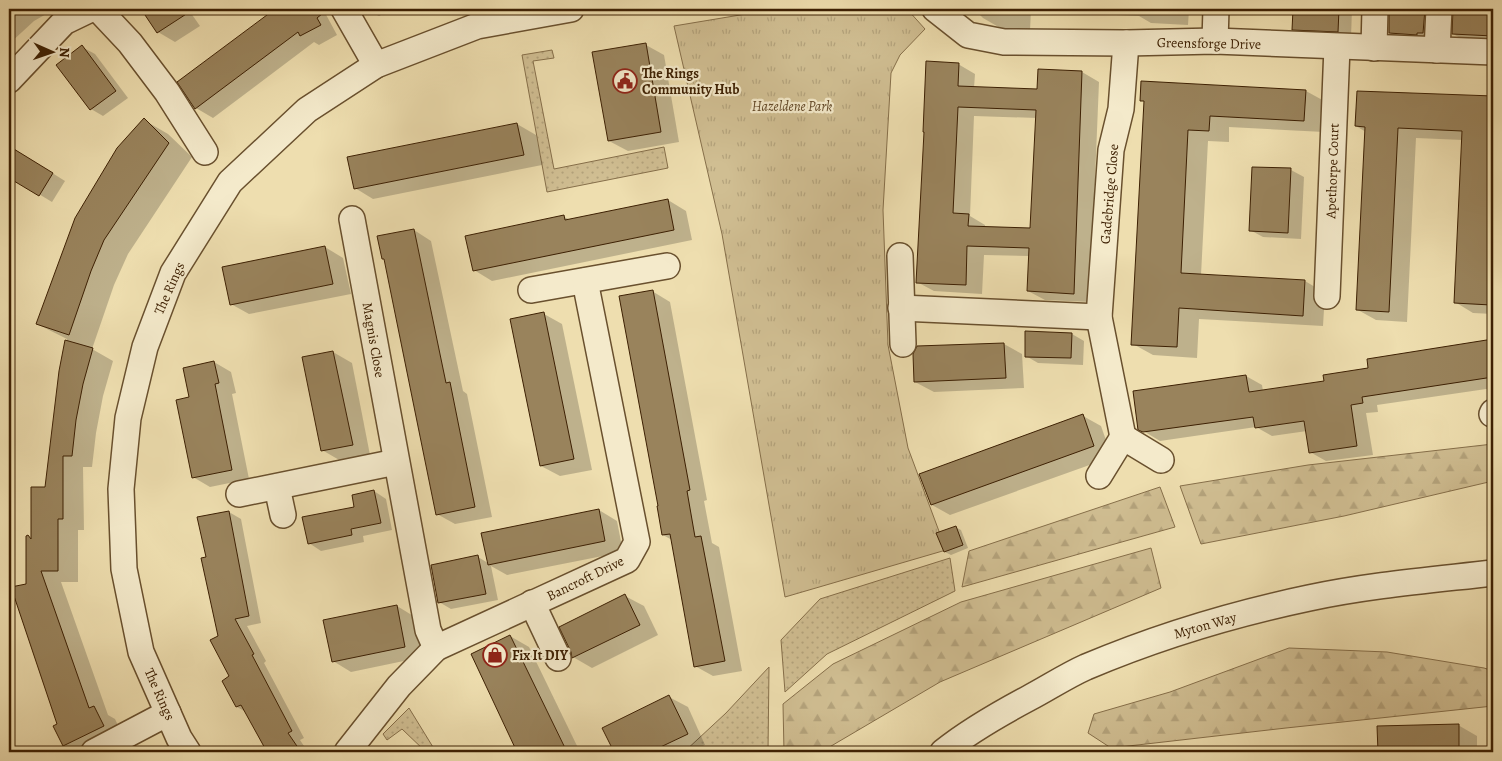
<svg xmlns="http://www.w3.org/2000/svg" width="1502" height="761" viewBox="0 0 1502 761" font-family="Alegreya,serif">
  <defs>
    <pattern id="grass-dots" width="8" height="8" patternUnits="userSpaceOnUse" patternTransform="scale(1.25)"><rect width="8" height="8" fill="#d0be92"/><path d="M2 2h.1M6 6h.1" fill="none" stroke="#b4a37c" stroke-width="1.8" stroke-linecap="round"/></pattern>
    <pattern id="forest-firs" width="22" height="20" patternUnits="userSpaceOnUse" patternTransform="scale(1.25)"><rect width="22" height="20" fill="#d0be92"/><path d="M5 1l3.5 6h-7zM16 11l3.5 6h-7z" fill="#b4a37c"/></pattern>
    <pattern id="park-tufts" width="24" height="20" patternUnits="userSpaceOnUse" patternTransform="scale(1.25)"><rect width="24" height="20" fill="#d0be92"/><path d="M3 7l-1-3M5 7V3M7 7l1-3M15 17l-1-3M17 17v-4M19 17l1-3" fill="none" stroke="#b4a37c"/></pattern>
  </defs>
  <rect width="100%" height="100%" fill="#eedeaf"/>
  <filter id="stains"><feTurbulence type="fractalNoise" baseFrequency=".004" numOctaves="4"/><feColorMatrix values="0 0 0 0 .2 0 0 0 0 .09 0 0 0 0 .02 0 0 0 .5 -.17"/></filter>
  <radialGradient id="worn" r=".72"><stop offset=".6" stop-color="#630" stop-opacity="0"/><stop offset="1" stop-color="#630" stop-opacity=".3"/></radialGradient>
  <g fill="url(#grass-dots)" stroke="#866f4a">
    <path d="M552 50 554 58 533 61 554 169 664 147 668 168 547 192 522 55Z"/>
    <path d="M950 558 955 591 827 654 785 692 781 640 820 599Z"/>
    <path d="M769 667 768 752H684L726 713Z"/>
    <path d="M409 708 436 752H426L402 729 387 740 383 734Z"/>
  </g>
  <g fill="url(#forest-firs)" stroke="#866f4a">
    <path d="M1493 444V481L1344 516 1201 544 1180 486 1308 465Z"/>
    <path d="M1160 487 1175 527 962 587 969 551Z"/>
    <path d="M1151 548 1161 588 940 682 821 752H784L783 704 833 664 961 602Z"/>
    <path d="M1289 648 1387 652 1484 668 1493 671V706L1286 728 1111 748 1088 733 1094 714 1170 692Z"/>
  </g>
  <path fill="url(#park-tufts)" stroke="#866f4a" d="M755 9H907L925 29 900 55 891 73 883 210 888 345 908 448 946 550 785 597 722 234 674 26 746 14Z"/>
  <g fill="#0003" fill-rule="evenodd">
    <path d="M9 9H55L34 21 9 44Z"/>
    <path d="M143 9H188L200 26 175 42 158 32Z"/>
    <path d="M282 9H323L337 35 319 45 314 42 213 118 196 108 274 13Z"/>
    <path d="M365 9H393L379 16Z"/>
    <path d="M974 9H1031L1030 31 1002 29 983 18Z"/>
    <path d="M1063 9H1189L1188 25 1151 23 1139 16 1070 13Z"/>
    <path d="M1294 9H1352L1351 38 1306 36 1293 29Z"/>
    <path d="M1391 9H1440L1436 39 1402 40 1390 33Z"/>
    <path d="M1454 9H1493V43L1468 42 1453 34Z"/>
    <path d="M646 45 664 55 679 142 628 151 609 141Z"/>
    <path d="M82 47 95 54 128 98 103 116 91 109Z"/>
    <path d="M958 64 975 74 974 88 1038 90 1039 70 1082 72 1099 82 1090 302 1045 300 1028 291 1030 256 984 255 982 294 934 291 917 282ZM974 116 1037 118 1031 229 985 228V225L970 216Z"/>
    <path d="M1143 82 1306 91 1326 102 1324 132 1229 127V142L1208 141 1201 275 1305 281 1325 293 1323 326 1199 319 1197 358 1153 355 1133 344 1145 102 1142 100Z"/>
    <path d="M1358 92 1493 98V314L1473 313 1455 302 1463 140 1416 138 1407 322 1376 320 1358 310 1366 132 1356 126Z"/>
    <path d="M144 120 168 134 192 157 128 254 114 285 92 349 113 361 103 396 96 433 92 467H83L84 530H78V582H61L108 715 115 719 124 738 93 752H77L64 745 27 585 28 537 32 539 46 488 60 371 67 339 37 324Z"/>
    <path d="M517 124 536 135 542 165 373 199 355 188Z"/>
    <path d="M9 146 65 181 52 202 9 176Z"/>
    <path d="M1253 168 1291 170 1304 177 1301 239 1263 237 1250 230Z"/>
    <path d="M668 200 686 211 692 240 492 281 474 270 564 217 571 220Z"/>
    <path d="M414 230 431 241 463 391 467 394 492 517 455 524 437 514Z"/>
    <path d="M325 247 343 258 351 294 249 314 231 304Z"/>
    <path d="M652 291 670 302 707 500 704 501 712 543 719 547 742 671 713 676 695 666 672 540 663 535Z"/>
    <path d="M544 314 562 324 592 470 560 476 541 466Z"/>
    <path d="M1072 334 1084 341 1083 365 1038 363 1026 356Z"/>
    <path d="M1493 341V388L1377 405 1378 412 1366 413 1373 455 1326 461 1310 452 1307 431 1272 436 1256 427 1160 441 1140 429 1246 376 1262 385 1263 391 1325 382 1370 369 1368 360Z"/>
    <path d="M1004 344 1022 354 1024 388 934 392 915 382Z"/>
    <path d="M333 352 352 363 370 455 341 461 322 450Z"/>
    <path d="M214 362 231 372 236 393 232 394 249 479 210 487 193 477 191 398Z"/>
    <path d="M1083 416 1101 426 1112 457 950 515 932 505Z"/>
    <path d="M374 491 386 499 392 530 363 536 364 542 321 551 309 543 356 508Z"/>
    <path d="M599 510 617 521 623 552 507 575 491 566 498 600 451 609 439 602 478 557 488 563Z"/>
    <path d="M229 512 241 519 261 623 247 626 266 661 264 663 304 738 300 740 308 752H268L246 712 237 707 231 677 219 637 207 558Z"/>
    <path d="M955 527 961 530 968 548 951 555 945 552Z"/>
    <path d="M625 596 644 606 658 635 592 668 573 657Z"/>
    <path d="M397 606 415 617 423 657 351 672 333 661Z"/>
    <path d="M510 636 529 647 580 752H519L472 655Z"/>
    <path d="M669 697 688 707 705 745 690 752H615L603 728Z"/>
    <path d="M1458 725 1477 736V749H1493V752H1379L1378 727Z"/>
    <path d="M1311 748 1319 752H1269Z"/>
  </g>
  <g fill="#99835c" stroke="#3d2003" fill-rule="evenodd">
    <path d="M141 9H194L157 33Z"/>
    <path d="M275 9H328L317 18 321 25 300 36 298 32 195 109 177 82Z"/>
    <path d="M1293 9H1339L1338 32 1292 30Z"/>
    <path d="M1389 9H1425L1423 33H1417V35L1389 33Z"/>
    <path d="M1453 9H1493V36L1452 34Z"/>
    <path d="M646 43 661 132 608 141 592 52Z"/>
    <path d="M82 45 116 91 90 110 56 65Z"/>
    <path d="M926 61 959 63 958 86 1037 89 1038 69 1082 71 1074 294 1027 291 1029 248 967 246 966 285 916 283 924 132H923ZM958 107 1036 110 1030 228 968 226 969 214 953 213Z"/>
    <path d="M1141 81 1306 90 1304 121 1210 116 1209 131 1188 130 1181 273 1305 280 1303 316 1179 308 1177 347 1131 345 1144 101H1140Z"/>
    <path d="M1357 91 1493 96V258L1491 305 1454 303 1462 131 1398 128 1389 312 1356 310 1365 127 1355 126Z"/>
    <path d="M144 118 169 143 104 240 91 271 69 335 36 324 75 218 117 148Z"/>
    <path d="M517 123 524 155 354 189 347 157Z"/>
    <path d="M9 146 53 173 39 196 9 178Z"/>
    <path d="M1252 167 1291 168 1288 233 1249 231Z"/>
    <path d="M668 199 674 230 473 271 465 236 564 215 565 220Z"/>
    <path d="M414 229 446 383 450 382 475 507 436 515 384 259H382L377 236Z"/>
    <path d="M325 246 333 284 230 305 222 267Z"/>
    <path d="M653 290 690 490 687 491 695 537 701 536 725 661 694 667 670 534 662 535 657 506H658L619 296Z"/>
    <path d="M544 312 574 459 540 466 510 319Z"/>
    <path d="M1025 331 1072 333 1071 358 1025 357Z"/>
    <path d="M1493 339V377L1362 397 1363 403 1351 405 1357 446 1309 453 1304 421 1255 428 1253 417 1143 432 1138 430 1133 391 1246 375 1249 392 1324 381 1323 375 1368 368 1367 359Z"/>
    <path d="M65 340 93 348 83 384 76 420 72 456H63V519H58V571H41L89 708 94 706 104 726 63 746 53 726 57 724 11 587 26 584V536L28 535 31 539V487H45L59 371Z"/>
    <path d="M1004 343 1006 378 914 382 913 354 917 346Z"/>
    <path d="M333 351 353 445 321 451 302 357Z"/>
    <path d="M214 361 219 383 215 384 232 470 192 478 176 400 189 397 183 368Z"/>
    <path d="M1083 414 1094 446 931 505 919 474Z"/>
    <path d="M374 490 381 523 351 529 352 535 308 544 302 517 354 507 352 495Z"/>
    <path d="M599 509 605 541 488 565 481 533Z"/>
    <path d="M229 511 249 616 235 619 254 654 252 655 292 731 288 733 301 752H267L241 705 236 707 222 681 229 676 210 640 218 636 201 558 206 557 197 517Z"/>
    <path d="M956 526 963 545 944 552 936 533Z"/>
    <path d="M478 555 486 594 438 603 431 565Z"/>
    <path d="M625 594 640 625 572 658 571 652 559 627Z"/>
    <path d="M397 605 405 647 332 662 323 620Z"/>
    <path d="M510 635 567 752H517L471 654Z"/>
    <path d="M669 695 688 734 650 752H614L602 728Z"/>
    <path d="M1459 724V752H1378L1377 726Z"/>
  </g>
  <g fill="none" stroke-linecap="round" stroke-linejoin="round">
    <g stroke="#69502e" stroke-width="28">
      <g id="minor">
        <path d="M98 9 130 43 167 92 205 152"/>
        <path d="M344 9 376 65"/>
        <path d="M935 9 968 35 1004 42 1126 43 1215 41 1493 52"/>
        <path d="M1215 41 1216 9"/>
        <path d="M1374 48 1375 9"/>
        <path d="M1437 50 1439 9"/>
        <path d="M9 80 64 22 91 9"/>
        <path d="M352 219 428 630 436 648"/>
        <path d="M900 256 903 344"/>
        <path d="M531 290 667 266"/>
        <path d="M1327 296 1337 47"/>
        <path d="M901 308 1099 317"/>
        <path d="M1492 414 1493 412"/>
        <path d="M1123 437 1099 317 1111 150 1121 109 1126 43"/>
        <path d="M1099 476 1123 437 1161 460"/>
        <path d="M277 487 283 515"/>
        <path d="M239 494 396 462"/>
        <path d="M532 603 558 658"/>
        <path d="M94 752 168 713"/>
        <path d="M188 752 179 738 141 652 124 569 121 489 128 418 145 347 173 273 230 182 307 110 376 65 477 26 571 9"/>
        <path d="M347 752 399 686 436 648 627 560 637 542 585 281"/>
        <path d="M943 752C969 731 999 714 1029 698 1048 688 1066 676 1086 667 1157 637 1233 614 1309 598 1370 585 1432 580 1493 573"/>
      </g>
    </g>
    <use href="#minor" stroke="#f4eacb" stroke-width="25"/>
  </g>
  <defs>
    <g id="civic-ring" transform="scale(1.25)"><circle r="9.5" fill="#f4eacb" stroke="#8f2418" stroke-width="1.5"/><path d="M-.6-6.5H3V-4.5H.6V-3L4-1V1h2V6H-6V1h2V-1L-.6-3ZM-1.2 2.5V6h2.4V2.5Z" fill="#8f2418"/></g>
    <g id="shop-ring" transform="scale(1.25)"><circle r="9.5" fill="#f4eacb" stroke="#8f2418" stroke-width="1.5"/><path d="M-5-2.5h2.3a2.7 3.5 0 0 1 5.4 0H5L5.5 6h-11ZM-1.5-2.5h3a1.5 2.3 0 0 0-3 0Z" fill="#8f2418"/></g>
  </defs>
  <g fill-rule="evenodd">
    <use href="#civic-ring" x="625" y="81"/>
    <use href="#shop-ring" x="495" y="655"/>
  </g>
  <g text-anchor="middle" stroke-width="4.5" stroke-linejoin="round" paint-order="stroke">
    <g font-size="14" fill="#3d2003" stroke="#f4eacb">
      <text transform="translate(1209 43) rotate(1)" y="5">Greensforge Drive</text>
      <text transform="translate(1332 171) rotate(-88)" y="5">Apethorpe Court</text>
      <text transform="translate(1109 194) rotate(-85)" y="5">Gadebridge Close</text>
      <text transform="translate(169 288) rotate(-66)" y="5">The Rings</text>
      <text transform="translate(374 340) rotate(80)" y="5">Magnis Close</text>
      <text transform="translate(585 578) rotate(-26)" y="5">Bancroft Drive</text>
      <text transform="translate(1205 625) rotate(-16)" y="5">Myton Way</text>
      <text transform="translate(160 694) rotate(66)" y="5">The Rings</text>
    </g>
    <g font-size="14" font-weight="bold" fill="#3d2003" stroke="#f4eacb" text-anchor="start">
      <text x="642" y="78">The Rings<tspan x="642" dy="16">Community Hub</tspan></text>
      <text x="512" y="660">Fix It DIY</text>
    </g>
    <g font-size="14" font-style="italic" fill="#624827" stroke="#f4eacb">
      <text x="792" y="111">Hazeldene Park</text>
    </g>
  </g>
  <rect width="1502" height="761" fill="none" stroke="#eedeaf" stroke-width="30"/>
  <rect x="10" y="10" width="1482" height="741" fill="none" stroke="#3d2003" stroke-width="2.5"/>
  <rect x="15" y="15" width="1472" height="731" fill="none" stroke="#3d2003"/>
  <g transform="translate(52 52) rotate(92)" stroke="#f4eacb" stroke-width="4" paint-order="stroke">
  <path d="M0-4L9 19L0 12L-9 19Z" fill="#3d2003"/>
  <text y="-8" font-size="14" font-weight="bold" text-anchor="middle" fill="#3d2003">N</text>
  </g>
  <rect width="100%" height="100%" filter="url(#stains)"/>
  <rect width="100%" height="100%" fill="url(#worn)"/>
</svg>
